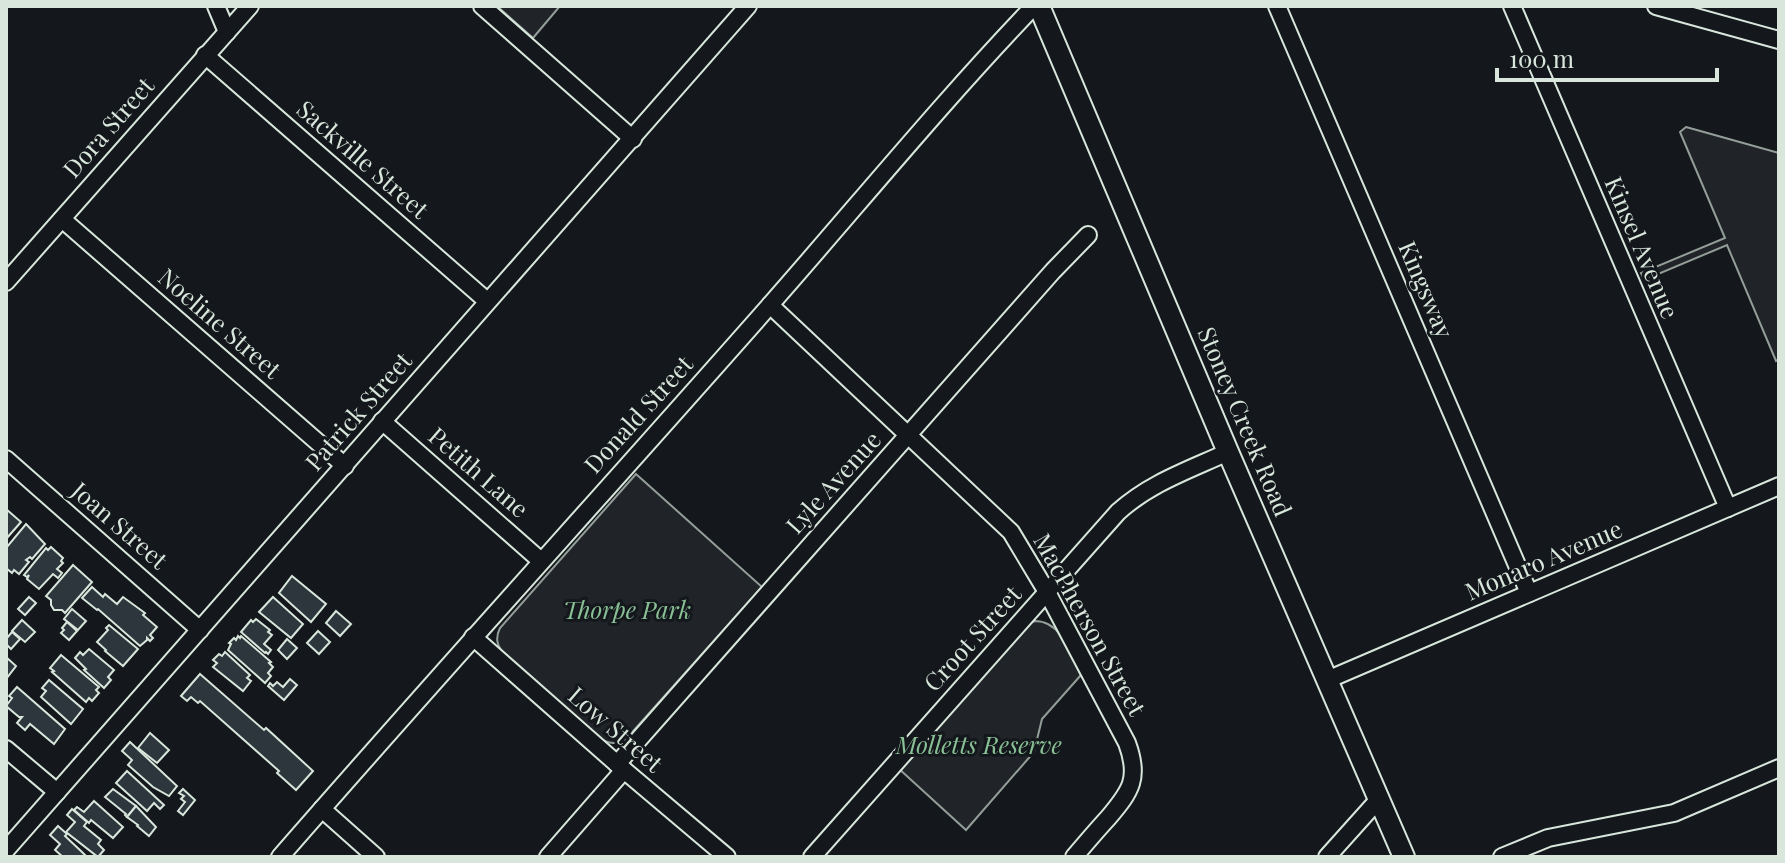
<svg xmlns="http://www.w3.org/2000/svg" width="1785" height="863" viewBox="0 0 1785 863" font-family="'Playfair Display',serif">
  <rect width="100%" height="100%" fill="#14181c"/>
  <g fill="#202428" stroke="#939e99" stroke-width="2">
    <path d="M497 6H560L533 38Z"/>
    <path d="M1686 127 1779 153V359L1776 361 1727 245 1644 280 1641 273 1725 238 1680 132Z"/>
    <path d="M636 474 762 587 627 738C618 745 610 744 600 739L503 653C497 645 495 638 500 628Z"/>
    <path d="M1035 621C1062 621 1071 655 1081 675L1042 719 1034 752 966 830 898 768 1030 623Z"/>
  </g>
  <g fill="#2c363c" stroke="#d8e6dc" stroke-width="2">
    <path d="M6 509 21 522 6 539Z"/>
    <path d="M26 524 45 544 32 559 30 557 26 560 29 562 19 574 14 570 12 573 6 568V548Z"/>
    <path d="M51 547 63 558 61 561 63 563 57 569 62 573 58 578 53 574 39 589 27 579 29 575 27 577 24 575 46 548 48 550Z"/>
    <path d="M73 565 92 582 65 613 62 610H54L51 605V600L46 596Z"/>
    <path d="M292 576 326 604 311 622 279 593Z"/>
    <path d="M92 587 103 597 105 594 117 604 123 597 145 613 143 615 157 627 150 635 153 638 150 641 147 638V640L140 646 98 609 97 610 82 598Z"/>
    <path d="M29 597 36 603 25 615 18 609Z"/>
    <path d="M273 597 303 624 291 638 259 612Z"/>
    <path d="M72 609 86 621 78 630 64 619Z"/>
    <path d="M336 611 351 624 340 636 326 623Z"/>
    <path d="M256 619 270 630 268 632 272 635 264 644 271 650 268 654 266 652 265 653 241 632 251 620 253 622Z"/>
    <path d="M22 620 35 632 25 642 12 631Z"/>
    <path d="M67 622 77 631 69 640 61 633 64 630 62 628Z"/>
    <path d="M109 625 138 649 123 666 105 651 106 650 97 642 108 630 106 628Z"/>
    <path d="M318 631 330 642 319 654 307 643Z"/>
    <path d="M12 632 20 639 11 649 6 644V639Z"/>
    <path d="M238 636 240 638 241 636 271 662 269 663 273 667 268 673 271 676 265 683 228 650 231 644 229 643 234 638 236 640Z"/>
    <path d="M287 639 297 648 287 659 278 650Z"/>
    <path d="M89 649 114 670 108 677 111 680 104 688 84 670 86 669 75 658 80 652 83 655Z"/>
    <path d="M225 652 250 675 247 678 251 681 243 691 213 667 217 663 213 660 219 654 222 656Z"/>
    <path d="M61 655 99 687 96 690 99 693 92 701 89 698 86 702 52 672 54 671 50 668Z"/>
    <path d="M6 657 16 666 6 679Z"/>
    <path d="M200 674 264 730 266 728 313 771 296 790 277 773 279 771 200 701 198 703 191 697 187 701 181 696Z"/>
    <path d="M290 679 297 685 284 700 268 686 270 683 273 686 277 682 283 687Z"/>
    <path d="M49 680 83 709 71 724 41 697 46 691 42 688Z"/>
    <path d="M17 687 65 729 54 744 30 724 25 730 17 723 22 717H19L6 706 12 698 9 696Z"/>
    <path d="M150 733 169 750 157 763 138 748Z"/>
    <path d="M130 742 177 786 169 796 153 787 128 765 132 760 122 751Z"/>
    <path d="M127 771 164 805 160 809 154 803 147 811 116 783Z"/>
    <path d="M113 789 136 806 127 817 125 815 126 814 105 797Z"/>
    <path d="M183 789 195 800 183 815 178 811 185 802 181 799 184 796 179 793Z"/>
    <path d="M94 801 123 827 113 838 91 820 89 823 74 810 77 807 84 812Z"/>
    <path d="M136 806 156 827 149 836 137 826 138 825 127 817Z"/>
    <path d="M72 809 87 822 84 826 101 840 98 844 104 850 98 857 66 832 75 822 67 815Z"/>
    <path d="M58 826 67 834 65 836 82 852 86 856 85 857H63L55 850 60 844 50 835Z"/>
  </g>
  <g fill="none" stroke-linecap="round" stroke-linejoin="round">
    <g stroke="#d8e6dc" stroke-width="20">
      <g id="minor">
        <path d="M216 6 227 32"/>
        <path d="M482 6 633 139"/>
        <path d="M1277 6 1529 593"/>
        <path d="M1512 6 1728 508"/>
        <path d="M1656 6 1779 40"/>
        <path d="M205 55 487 301"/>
        <path d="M62 219 345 466"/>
        <path d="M6 282 250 6"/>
        <path d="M770 305 1011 532 1047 592 1127 743C1140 778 1131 791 1108 818 1096 831 1085 844 1074 857"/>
        <path d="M382 421 541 561"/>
        <path d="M6 459 200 630"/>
        <path d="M473 637 624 770 727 857"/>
        <path d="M1327 680 1779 486"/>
        <path d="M6 749 57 792"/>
        <path d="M617 764 1053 271 1088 235"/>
        <path d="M322 809 376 857"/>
        <path d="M6 850 748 6"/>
        <path d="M280 857C441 672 607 490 770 305 858 205 942 102 1034 6"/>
        <path d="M548 857 624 770"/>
        <path d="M812 857 1118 512C1150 483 1189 470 1228 452"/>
        <path d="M1327 857 1379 799"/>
        <path d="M1502 857 1548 838 1674 813 1779 768"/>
      </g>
    </g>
    <g stroke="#d8e6dc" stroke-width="24">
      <path id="major" d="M1039 6 1228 452 1404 857"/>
    </g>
    <use href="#minor" stroke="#14181c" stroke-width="16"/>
    <use href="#major" stroke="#14181c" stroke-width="20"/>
  </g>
  <g text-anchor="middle" stroke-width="6" stroke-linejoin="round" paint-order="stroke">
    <g font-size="24" fill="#d8e6dc" stroke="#14181c">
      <text transform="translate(109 128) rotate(-49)" y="8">Dora Street</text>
      <text transform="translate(362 160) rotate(41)" y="8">Sackville Street</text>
      <text transform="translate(1641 248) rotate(67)" y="8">Kinsel Avenue</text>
      <text transform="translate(1425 290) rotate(67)" y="8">Kingsway</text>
      <text transform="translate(219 324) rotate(41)" y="8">Noeline Street</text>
      <text transform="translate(359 412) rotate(-49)" y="8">Patrick Street</text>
      <text transform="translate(639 415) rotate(-48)" y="8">Donald Street</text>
      <text transform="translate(1244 422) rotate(67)" y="8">Stoney Creek Road</text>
      <text transform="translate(478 473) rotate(41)" y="8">Petith Lane</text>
      <text transform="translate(834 483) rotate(-48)" y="8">Lyle Avenue</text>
      <text transform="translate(119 526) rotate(41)" y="8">Joan Street</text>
      <text transform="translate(1544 561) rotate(-23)" y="8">Monaro Avenue</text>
      <text transform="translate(1089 625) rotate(61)" y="8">MacPherson Street</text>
      <text transform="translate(973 639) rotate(-48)" y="8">Croot Street</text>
      <text transform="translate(615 730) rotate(41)" y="8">Low Street</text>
    </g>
    <g font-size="24" font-style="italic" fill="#8ac095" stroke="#14181c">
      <text x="627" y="619">Thorpe Park</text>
      <text x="979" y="754">Molletts Reserve</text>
    </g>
  </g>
  <rect width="1785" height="863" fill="none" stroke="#d8e6dc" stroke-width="16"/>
  <path d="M1497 68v12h220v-12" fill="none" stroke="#d8e6dc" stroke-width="4"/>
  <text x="1509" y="68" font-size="24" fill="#d8e6dc" stroke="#14181c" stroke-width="6" paint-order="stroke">100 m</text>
</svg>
